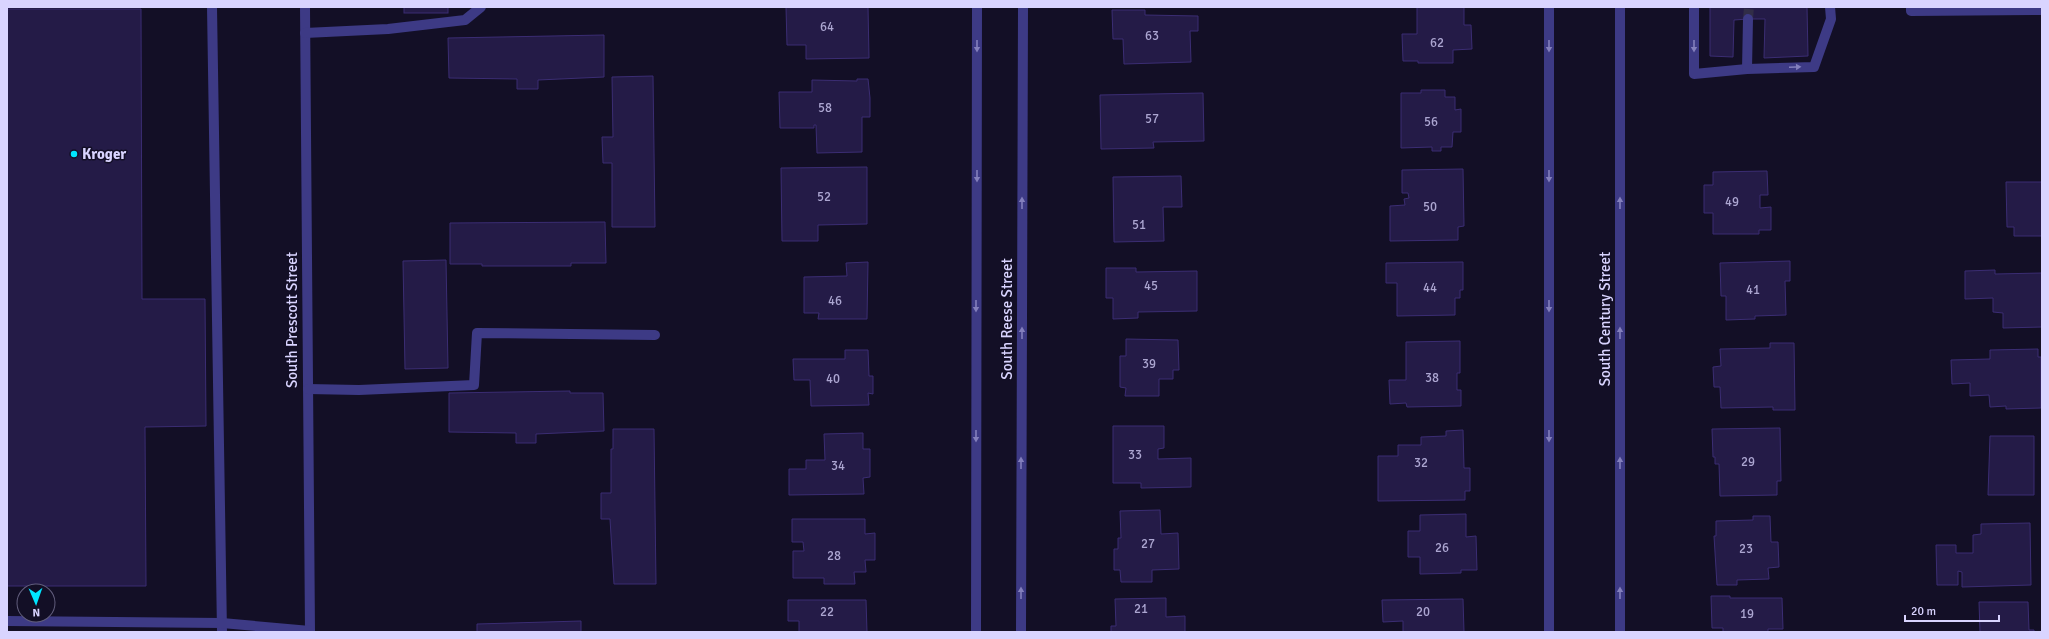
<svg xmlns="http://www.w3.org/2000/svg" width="2049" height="639" viewBox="0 0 2049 639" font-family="Signika,sans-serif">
  <rect width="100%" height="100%" fill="#130f26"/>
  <g fill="#241b47" stroke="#3b2d73">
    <rect x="404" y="7" width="44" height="6"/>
    <path d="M786 7H868L869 58 806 59V45H787Z"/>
    <path d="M1417 7H1464V25H1471L1472 49 1453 50V63H1418V61H1403L1402 34H1417Z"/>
    <path d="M1710 7H1807L1808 56 1764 58 1765 19H1748L1734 20 1733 57 1710 56Z"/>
    <path d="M7 9H141L142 299H205L206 426 145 427 146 586H7Z"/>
    <path d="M1112 10H1145V15L1198 16V31H1190L1191 62 1124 64 1123 39H1113Z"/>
    <path d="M604 35V77L538 80V89H517V79L449 78 448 38Z"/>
    <path d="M653 76 655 227H612V163H603L602 137H613L612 77Z"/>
    <path d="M857 79H868L870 98V117H862V152L817 153 816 125H814V128H780L779 92H812V80L857 81Z"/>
    <path d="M1421 90H1445V97H1455V110L1461 109V132H1453L1452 147H1441V151H1432V147L1401 148V93H1421Z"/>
    <path d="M1203 93 1204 141 1153 142 1154 148 1101 149 1100 95Z"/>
    <path d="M867 167V224L818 225V241H782L781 168Z"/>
    <path d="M1463 169 1464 226 1458 227V240L1390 241V206L1405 205 1404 199 1409 198 1408 193H1402V170Z"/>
    <path d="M1767 171 1768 195H1760V208L1771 207V230H1759V234H1713V213H1704V185H1713V172Z"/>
    <path d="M1181 176 1182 207H1163L1164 241 1114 242 1113 177Z"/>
    <path d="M2006 182H2042V236H2014V227H2007Z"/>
    <path d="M605 222 606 263H571V266H482V264H450V223Z"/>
    <path d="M446 260 448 368 405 369 403 261Z"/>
    <path d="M1790 261V281H1785L1786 315 1755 316V319L1726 320V296H1721L1720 263Z"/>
    <path d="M868 262 867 319H818L819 313H804V277L847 276 846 263Z"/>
    <path d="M1463 262V290H1460V298H1455V315L1397 316V283H1386V263Z"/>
    <path d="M1106 268H1136V272L1197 271V311L1138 312V318L1113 319V298H1106Z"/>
    <path d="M1995 270V274L2042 273V327L2003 328V313L1993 312V298L1965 299V271Z"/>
    <path d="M1126 339 1178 340 1179 370H1173V379H1159V396H1125L1126 388 1120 387V356H1126Z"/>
    <path d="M1460 341V373H1457V390H1461V406L1407 407 1406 403 1390 404 1389 380H1406V342Z"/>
    <path d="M1770 343H1794L1795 410H1773V407L1721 408 1720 387H1714L1713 367 1721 366 1720 349 1770 348Z"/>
    <path d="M2038 349V357H2041V408L2006 409V406L1990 407 1989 395 1970 396V383L1952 384 1951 360 1990 359V350Z"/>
    <path d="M845 350H868L869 376H873V394L868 393 869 405 811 406 810 380H794L793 359H845Z"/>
    <path d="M570 391V393H603L604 431 536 434V443H516V433L449 432V393Z"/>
    <path d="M1113 426H1164V448L1158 449V459L1191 458V487L1141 488V483H1113Z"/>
    <path d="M1780 428 1781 481H1777V495L1720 496 1719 464H1715V457H1713L1712 429Z"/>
    <path d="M613 429H654L656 584H614L610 519H601V493H611V449H613Z"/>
    <path d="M1463 430 1464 468H1470V491H1465V500L1378 501V456H1398V445H1421V437L1446 436V431Z"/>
    <path d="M863 433V449H870V477L863 478 864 494 789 495V469H806V460H825L824 434Z"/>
    <path d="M1990 436H2034V495H1988Z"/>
    <path d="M1160 510 1161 534 1178 533 1179 569 1152 570V582H1121L1120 570H1114V549H1118V538H1121L1120 511Z"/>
    <path d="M1466 514V537L1476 536 1477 570H1461V573L1420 574V557H1408V531H1420V515Z"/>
    <path d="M1753 516H1770L1771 542H1778L1779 567 1768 568 1769 579 1737 580V585H1717L1714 536H1716V521L1753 520Z"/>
    <path d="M792 519H865V534L875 533V560H865L866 572H854L855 584H824V578H793V551H804L803 542H792Z"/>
    <path d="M2030 523 2031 585 1962 587V572L1958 571V585H1937L1936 545H1956V553H1973V535L1981 534V524Z"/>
    <path d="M1711 596H1730V598H1782L1783 629H1768V632H1723V628H1712Z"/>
    <path d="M1166 598V617L1185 616V632H1111V626H1116L1115 599Z"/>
    <path d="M1463 599 1464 632H1403V621L1383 622 1382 600Z"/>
    <path d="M788 600H866L867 632H799V621H788Z"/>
    <path d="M1979 602H2028L2029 630H2034V632H1980Z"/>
    <path d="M581 621V632H477V624Z"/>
  </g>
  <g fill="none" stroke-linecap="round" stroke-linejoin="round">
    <path stroke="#312d47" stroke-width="10" stroke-dasharray="10 5" stroke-linecap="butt" d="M1748 19 1749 7"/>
    <g stroke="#3d3a85" stroke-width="10">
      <path d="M212 7 222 632"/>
      <path d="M305 7 310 632"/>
      <path d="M1694 7V74L1747 69 1814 67 1831 19 1830 7"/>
      <path d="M1911 7V11L2042 10"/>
      <path d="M305 33 388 29 465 20 481 7"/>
      <path d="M1747 69 1748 19"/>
      <path d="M308 389 359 390 474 385 477 333 655 335"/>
      <path d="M7 621 222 623 310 631"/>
      <path d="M976 632 977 7"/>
      <path d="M1021 632 1023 7"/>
      <path d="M1549 632V7"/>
      <path d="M1620 632V7"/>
    </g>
  </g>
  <defs><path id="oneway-solid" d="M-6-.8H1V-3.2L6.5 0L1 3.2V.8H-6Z"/></defs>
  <g fill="#837fbc">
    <use href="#oneway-solid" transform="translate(977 46) rotate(90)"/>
    <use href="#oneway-solid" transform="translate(1549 46) rotate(90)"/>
    <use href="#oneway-solid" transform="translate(1694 46) rotate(90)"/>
    <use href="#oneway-solid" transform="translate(1795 67) rotate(-2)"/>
    <use href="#oneway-solid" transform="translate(977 176) rotate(90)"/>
    <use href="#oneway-solid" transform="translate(1549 176) rotate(90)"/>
    <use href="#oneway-solid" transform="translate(1022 203) rotate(-90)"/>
    <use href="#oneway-solid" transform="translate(1620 203) rotate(-90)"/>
    <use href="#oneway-solid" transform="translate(976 306) rotate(90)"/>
    <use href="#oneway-solid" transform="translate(1549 306) rotate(90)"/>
    <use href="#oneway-solid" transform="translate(1022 333) rotate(-90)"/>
    <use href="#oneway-solid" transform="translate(1620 333) rotate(-90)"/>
    <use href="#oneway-solid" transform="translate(976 436) rotate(90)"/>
    <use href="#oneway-solid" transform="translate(1549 436) rotate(90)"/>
    <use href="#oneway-solid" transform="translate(1021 463) rotate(-90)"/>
    <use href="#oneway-solid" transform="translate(1620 463) rotate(-90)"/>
    <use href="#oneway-solid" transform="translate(1021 593) rotate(-90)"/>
    <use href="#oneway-solid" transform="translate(1620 593) rotate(-90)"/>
  </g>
  <circle fill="#00e5ff" stroke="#130f26" stroke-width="1.5" cx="74" cy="154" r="4"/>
  <g text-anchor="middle" stroke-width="3" stroke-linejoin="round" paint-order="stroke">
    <g font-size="13" fill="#aca6d1">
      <text x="827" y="31">64</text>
      <text x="1152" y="40">63</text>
      <text x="1437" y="47">62</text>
      <text x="825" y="112">58</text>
      <text x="1152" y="123">57</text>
      <text x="1431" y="126">56</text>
      <text x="824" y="201">52</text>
      <text x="1732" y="206">49</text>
      <text x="1430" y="211">50</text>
      <text x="1139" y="229">51</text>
      <text x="1151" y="290">45</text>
      <text x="1430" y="292">44</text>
      <text x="1753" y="294">41</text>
      <text x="835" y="305">46</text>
      <text x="1149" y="368">39</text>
      <text x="1432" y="382">38</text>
      <text x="833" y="383">40</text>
      <text x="1135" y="459">33</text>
      <text x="1748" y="466">29</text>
      <text x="1421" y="467">32</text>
      <text x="838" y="470">34</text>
      <text x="1148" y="548">27</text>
      <text x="1442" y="552">26</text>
      <text x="1746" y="553">23</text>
      <text x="834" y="560">28</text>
      <text x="1141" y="613">21</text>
      <text x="827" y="616">22</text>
      <text x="1423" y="616">20</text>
      <text x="1747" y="618">19</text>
    </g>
    <g font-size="15" font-weight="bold" fill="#d9d4ff" stroke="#130f26" text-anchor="start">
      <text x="82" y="159">Kroger</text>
    </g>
    <g font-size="15" fill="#d9d4ff" stroke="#130f26">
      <text transform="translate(1007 319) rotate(-90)" y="5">South Reese Street</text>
      <text transform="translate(1605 319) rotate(-90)" y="5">South Century Street</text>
      <text transform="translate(292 320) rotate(-90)" y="5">South Prescott Street</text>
    </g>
  </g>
  <rect width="2049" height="639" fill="none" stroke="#d9d4ff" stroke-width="16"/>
  <g transform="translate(36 603) rotate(178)"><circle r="19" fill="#130f26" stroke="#625e7d"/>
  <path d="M0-3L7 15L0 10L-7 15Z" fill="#00e5ff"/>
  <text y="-6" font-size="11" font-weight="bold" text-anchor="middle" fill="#d9d4ff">N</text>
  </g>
  <path d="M1905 615v6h94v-6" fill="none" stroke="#d9d4ff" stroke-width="2"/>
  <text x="1911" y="615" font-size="12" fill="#d9d4ff" stroke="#130f26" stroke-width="3" paint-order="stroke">20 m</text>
</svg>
